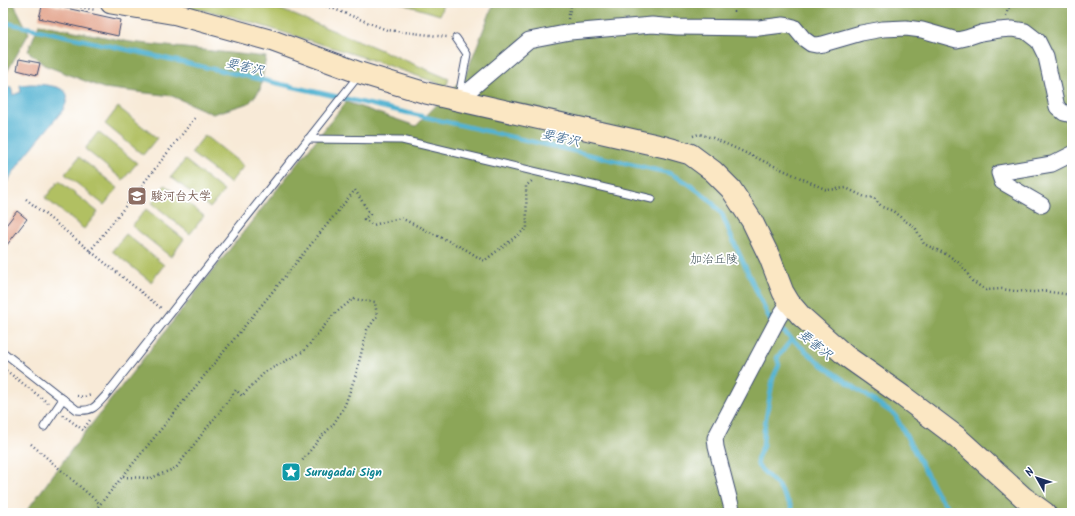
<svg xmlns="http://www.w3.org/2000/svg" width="1075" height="516" viewBox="0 0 1075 516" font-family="Kalam,'Klee One',sans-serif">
  <rect width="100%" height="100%" fill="#fff"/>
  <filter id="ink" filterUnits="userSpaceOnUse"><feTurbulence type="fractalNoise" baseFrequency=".025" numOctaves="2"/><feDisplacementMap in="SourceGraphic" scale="8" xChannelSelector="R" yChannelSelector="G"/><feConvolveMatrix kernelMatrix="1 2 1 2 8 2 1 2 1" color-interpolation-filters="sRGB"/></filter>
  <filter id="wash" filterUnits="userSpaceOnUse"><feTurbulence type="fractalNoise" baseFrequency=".012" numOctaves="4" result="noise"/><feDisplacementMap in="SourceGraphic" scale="16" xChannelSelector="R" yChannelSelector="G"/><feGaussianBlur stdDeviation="0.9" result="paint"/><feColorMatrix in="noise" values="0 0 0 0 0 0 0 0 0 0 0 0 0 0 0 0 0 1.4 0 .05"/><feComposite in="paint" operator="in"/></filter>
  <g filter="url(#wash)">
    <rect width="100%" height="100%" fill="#f8ead7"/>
    <g fill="#b1c062" stroke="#667860">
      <path d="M166 3H264L367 44 449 79 446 86 369 59 227 15Z"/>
      <path d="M399 3H443L440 15Z"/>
      <path d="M118 107 157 138 143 155 105 124Z"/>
      <path d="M98 132 137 163 123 180 85 149Z"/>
      <path d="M205 135 244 166 230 183 191 153Z"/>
      <path d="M79 157 118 188 104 205 65 174Z"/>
      <path d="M185 160 224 191 210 208 171 177Z"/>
      <path d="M59 181 98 212 84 229 45 198Z"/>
      <path d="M165 185 204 216 190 234 152 203Z"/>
      <path d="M146 209 184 239 171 257 132 226Z"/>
      <path d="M126 234 164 265 151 282 112 251Z"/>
    </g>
    <g fill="#8ca658" stroke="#546a5b">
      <path d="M3 3 14 4 29 33 3 79Z"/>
      <path d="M494 3H1072V513H25L75 445 346 102 416 126 465 76Z"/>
      <path d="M39 24 130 42 266 57 260 90 249 103 213 114 172 96 103 88 44 65 28 51Z"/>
    </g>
    <path fill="#53b3d2" stroke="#377198" d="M30 84C38 84 65 85 67 95 68 100 65 106 63 110L21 161 3 188V90L11 87 13 95 21 92 20 85Z"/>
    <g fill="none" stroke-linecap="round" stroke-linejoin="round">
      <g stroke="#53b3d2" stroke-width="4.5">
        <path d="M3 22 321 93 669 173 686 182 709 199 722 214 731 236 770 320 822 365 895 415 938 495 944 503 955 513"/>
        <path d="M792 339 777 358 779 365 773 378 764 430 763 446 757 459 758 466 778 486 791 506 793 513"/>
      </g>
    </g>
    <g id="blocks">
      <g fill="#e2a087">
        <path d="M43 3 121 20 118 36 39 18Z"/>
        <path d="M19 59 40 63 37 75 17 70Z"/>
        <path d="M17 211 27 219 3 250V229Z"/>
      </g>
    </g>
  </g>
  <g filter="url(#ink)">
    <use href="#blocks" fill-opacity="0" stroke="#3c4b70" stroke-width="1"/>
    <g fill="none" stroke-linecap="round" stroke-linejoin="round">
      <g stroke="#3c4b70" stroke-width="9">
        <g id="lane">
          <path d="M456 38 467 54 459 96"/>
          <path d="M308 139 402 140 652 199"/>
          <path d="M3 352 77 410C93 412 96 406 106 395L359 75"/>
          <path d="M44 427 63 399"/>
        </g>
      </g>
      <g stroke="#3c4b70" stroke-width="17">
        <g id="street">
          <path d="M458 100 529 40 570 32 652 25 677 27 759 28 783 25 790 26 794 27 804 39 811 44 816 45 823 44 861 33 883 29 906 28 922 30 957 40 966 38 981 33 999 30 1012 29 1025 31 1038 41 1046 57 1057 107 1064 113 1072 115"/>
          <path d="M1042 205 1002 182 999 173 1052 164 1072 154"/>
          <path d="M733 513 716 447 715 438 779 317 789 302"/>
        </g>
      </g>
      <g stroke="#3c4b70" stroke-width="23">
        <path id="secondary" d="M111 3 176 14 273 41 360 73 426 93 665 147 690 154 713 171 731 189 752 221 770 258 783 292 789 302 801 316 846 356 904 397 957 437 1023 497 1045 513"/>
      </g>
      <g stroke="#3c4b70" stroke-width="2.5" stroke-dasharray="1 3" stroke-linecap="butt">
        <path d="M57 3 96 10"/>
        <path d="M319 3 387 30 447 37"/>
        <path d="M734 3V14"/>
        <path d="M1006 16 1008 9 1014 3"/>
        <path d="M568 19 571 5 572 3"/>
        <path d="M693 136 699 134 713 138 827 190 846 188 865 197 874 198 882 207 893 211 904 220 915 227 924 244 948 255 962 265 972 281 986 290 1002 289 1015 291 1035 292 1043 291 1072 295"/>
        <path d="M26 199 162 309"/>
        <path d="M90 251 195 118"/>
        <path d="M3 368 48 403"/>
        <path d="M77 396 84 397 92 395"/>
        <path d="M63 415 83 430 90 420"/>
        <path d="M31 444 100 504"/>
        <path d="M123 477 151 478 176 468 236 390 242 396 265 372 304 351 333 315 353 299 375 302 377 316 367 330 356 374 345 405 333 425 320 438 302 461"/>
        <path d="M93 513 355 190 370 214 364 219 373 225 401 218 465 249 484 261 527 228 526 186 533 180"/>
      </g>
      <use href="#lane" stroke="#fff" stroke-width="7"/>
      <use href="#street" stroke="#fff" stroke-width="15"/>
      <use href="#secondary" stroke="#fbe7c3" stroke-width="21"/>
    </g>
  </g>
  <defs>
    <g id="university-square" transform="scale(1)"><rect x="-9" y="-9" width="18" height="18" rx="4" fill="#8d6e63" stroke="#fff"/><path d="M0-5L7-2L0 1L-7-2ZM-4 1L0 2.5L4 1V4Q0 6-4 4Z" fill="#fff"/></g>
    <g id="sight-square" transform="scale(1)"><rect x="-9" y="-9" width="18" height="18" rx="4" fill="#0f9aa8" stroke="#fff"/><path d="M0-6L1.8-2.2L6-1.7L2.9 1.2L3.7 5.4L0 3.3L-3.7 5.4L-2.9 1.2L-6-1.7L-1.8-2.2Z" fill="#fff"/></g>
  </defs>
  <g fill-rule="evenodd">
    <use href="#university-square" x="137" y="196"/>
    <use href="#sight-square" x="291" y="472"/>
  </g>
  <g text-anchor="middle" stroke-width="3.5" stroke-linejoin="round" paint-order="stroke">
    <g font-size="12" font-weight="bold" fill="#785e54" stroke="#fff" text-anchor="start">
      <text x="151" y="200">駿河台大学</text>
    </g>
    <g font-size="12" fill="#485a5f" stroke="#fff">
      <text x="714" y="263">加治丘陵</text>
    </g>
    <g font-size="12" font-weight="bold" fill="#0d838f" stroke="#fff" text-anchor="start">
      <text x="305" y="476">Surugadai Sign</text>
    </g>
    <g font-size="13" font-style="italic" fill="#2f5d87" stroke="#fff">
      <text transform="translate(245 66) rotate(13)" y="5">要害沢</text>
      <text transform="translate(561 137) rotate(13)" y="5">要害沢</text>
      <text transform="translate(816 344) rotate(39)" y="5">要害沢</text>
    </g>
  </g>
  <rect width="1075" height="516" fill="none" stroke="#fff" stroke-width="16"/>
  <g transform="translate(1037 478) rotate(309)" stroke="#ffffff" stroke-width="3" paint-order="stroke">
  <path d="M0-3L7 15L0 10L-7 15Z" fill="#1b2f5e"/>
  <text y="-6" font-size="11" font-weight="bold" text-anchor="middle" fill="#1b2f5e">N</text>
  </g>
</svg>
